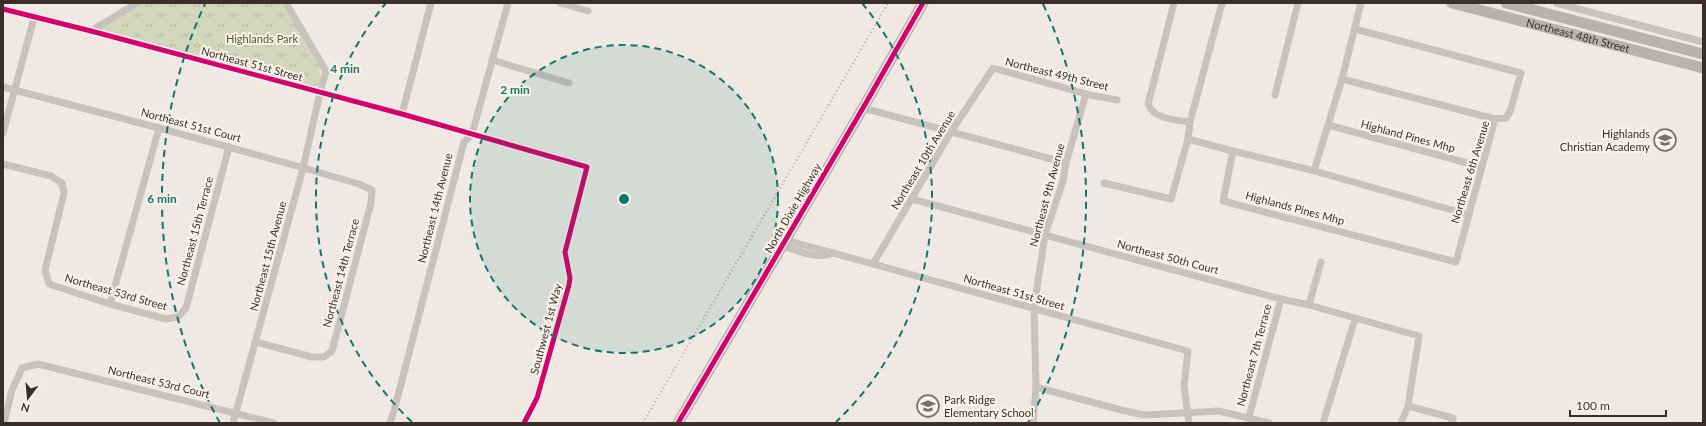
<svg xmlns="http://www.w3.org/2000/svg" width="1706" height="426" viewBox="0 0 1706 426" font-family="Lato,sans-serif">
  <defs>
    <pattern id="park-tufts" width="24" height="20" patternUnits="userSpaceOnUse"><rect width="24" height="20" fill="#d2d6bb"/><path d="M3 7l-1-3M5 7V3M7 7l1-3M15 17l-1-3M17 17v-4M19 17l1-3" fill="none" stroke="#b5b8a1"/></pattern>
  </defs>
  <rect width="100%" height="100%" fill="#f0e9e3"/>
  <path fill="url(#park-tufts)" d="M141 3H283L320 68 321 78 319 85 311 87 103 34 101 29 103 25Z"/>
  <g fill="none" stroke-linecap="round" stroke-linejoin="round">
    <g stroke="#c9c1bc" stroke-width="7">
      <path d="M560 3 588 11"/>
      <path d="M1174 3 1148 104C1153 119 1176 120 1190 122"/>
      <path d="M1556 3 1703 42"/>
      <path d="M3 9 91 31 402 114 587 167 565 252 570 278 569 285 537 398 524 423"/>
      <path d="M91 31 137 3"/>
      <path d="M492 60 569 83"/>
      <path d="M1342 79 1495 119"/>
      <path d="M3 87 159 128 297 166 359 184 372 190 371 203 332 351 324 357H312L256 342"/>
      <path d="M1275 95 1298 3"/>
      <path d="M863 108 1066 163"/>
      <path d="M402 114 431 3"/>
      <path d="M1328 125 1482 167"/>
      <path d="M3 133 34 18"/>
      <path d="M1188 139 1233 151 1223 201 1456 262 1495 119 1506 118 1510 112 1521 73 1355 29"/>
      <path d="M1233 151 1311 170 1469 215"/>
      <path d="M3 164 51 176 62 183 64 193 45 270 49 284 110 304 166 319 178 317 186 308 229 147"/>
      <path d="M1314 171 1342 79 1361 3"/>
      <path d="M1104 183 1171 199 1188 139 1190 122 1222 3"/>
      <path d="M912 199 1281 299 1309 305 1419 336 1408 406 1401 423"/>
      <path d="M786 240 1188 351 1184 386 1189 423"/>
      <path d="M783 246C799 251 817 260 834 253"/>
      <path d="M873 264 951 132 993 68 1090 95 1117 100"/>
      <path d="M110 304 159 128"/>
      <path d="M1309 305 1321 262"/>
      <path d="M1036 387 1121 410 1144 415 1219 411 1269 423"/>
      <path d="M1408 406 1453 418 1451 423"/>
      <path d="M1249 417 1281 299"/>
      <path d="M4 423 12 390 22 368 38 364 274 423"/>
      <path d="M233 423 303 168 320 93 326 71 286 3"/>
      <path d="M390 423 394 411 464 142 472 134 508 3"/>
      <path d="M1033 423 1036 387 1034 308 1045 235 1063 181 1066 163 1086 94"/>
      <path d="M1323 423 1355 319"/>
    </g>
    <g stroke="#bab1ac" stroke-width="11">
      <path id="s1" d="M1452 3 1703 68"/>
      <path d="M1506 3 1703 54"/>
      <path d="M678 423 863 108 923 3"/>
    </g>
    <path stroke="#b1aaa6" stroke-width="2" stroke-dasharray="1 3" stroke-linecap="butt" d="M643 423 888 3"/>
    <g stroke="#fcf3eb" stroke-width="8">
      <g id="cycleway">
        <path d="M3 9 91 31 402 114 587 167 565 252 570 278 569 285 537 398 524 423"/>
        <path d="M678 423 863 108 923 3"/>
      </g>
    </g>
    <use href="#cycleway" stroke="#d6006c" stroke-width="5"/>
  </g>
  <circle cx="624" cy="199" r="154" fill="#0f766e" fill-opacity=".12"/>
  <g fill="none" stroke="#0f766e" stroke-width="2" stroke-dasharray="7 5">
    <circle cx="624" cy="199" r="154"/>
    <path d="M412 422A308 308 0 0 1 386 3M862 3A308 308 0 0 1 836 422"/>
    <path d="M220 423A462 462 0 0 1 205 4M1043 4A462 462 0 0 1 1028 423"/>
  </g>
  <defs>
    <g id="school-ring" transform="scale(1.15)"><circle r="9.5" fill="#fcf3eb" stroke="#7a6f6a" stroke-width="1.5"/><path d="M0-5L7-2L0 1L-7-2ZM-4 1L0 2.5L4 1V4Q0 6-4 4Z" fill="#7a6f6a"/></g>
  </defs>
  <g fill-rule="evenodd">
    <use href="#school-ring" x="1665" y="140"/>
    <use href="#school-ring" x="928" y="406"/>
  </g>
  <g text-anchor="middle" stroke-width="4" stroke-linejoin="round" paint-order="stroke">
    <g font-size="11" fill="#3b2e29" stroke="#fcf3eb">
      <text dy="4" stroke="none"><textPath href="#s1" startOffset="130">Northeast 48th Street</textPath></text>
      <text transform="translate(252 64) rotate(15)" y="4">Northeast 51st Street</text>
      <text transform="translate(1057 74) rotate(14)" y="4">Northeast 49th Street</text>
      <text transform="translate(191 125) rotate(15)" y="4">Northeast 51st Court</text>
      <text transform="translate(1408 136) rotate(15)" y="4">Highland Pines Mhp</text>
      <text transform="translate(923 160) rotate(-59)" y="4">Northeast 10th Avenue</text>
      <text transform="translate(1470 172) rotate(-73)" y="4">Northeast 6th Avenue</text>
      <text transform="translate(1047 195) rotate(-75)" y="4">Northeast 9th Avenue</text>
      <text transform="translate(435 208) rotate(-76)" y="4">Northeast 14th Avenue</text>
      <text transform="translate(793 208) rotate(-60)" y="4">North Dixie Highway</text>
      <text transform="translate(1295 208) rotate(15)" y="4">Highlands Pines Mhp</text>
      <text transform="translate(195 231) rotate(-75)" y="4">Northeast 15th Terrace</text>
      <text transform="translate(268 256) rotate(-75)" y="4">Northeast 15th Avenue</text>
      <text transform="translate(1168 257) rotate(15)" y="4">Northeast 50th Court</text>
      <text transform="translate(341 273) rotate(-75)" y="4">Northeast 14th Terrace</text>
      <text transform="translate(116 292) rotate(16)" y="4">Northeast 53rd Street</text>
      <text transform="translate(1014 292) rotate(16)" y="4">Northeast 51st Street</text>
      <text transform="translate(546 329) rotate(-75)" y="4">Southwest 1st Way</text>
      <text transform="translate(1254 355) rotate(-75)" y="4">Northeast 7th Terrace</text>
      <text transform="translate(159 382) rotate(14)" y="4">Northeast 53rd Court</text>
    </g>
    <g font-size="11" fill="#4c5c29" stroke="#fcf3eb">
      <text x="262" y="43">Highlands Park</text>
    </g>
    <g font-size="11" fill="#3b2e29" stroke="#fcf3eb" text-anchor="end">
      <text x="1650" y="138">Highlands<tspan x="1650" dy="13">Christian Academy</tspan></text>
      <text x="944" y="404" text-anchor="start">Park Ridge<tspan x="944" dy="13">Elementary School</tspan></text>
    </g>
  </g>
  <circle cx="624" cy="199" r="6" fill="#0f766e" stroke="#fcf3eb" stroke-width="2"/>
  <g font-size="12" text-anchor="middle" font-weight="bold" fill="#0f766e" stroke="#fcf3eb" stroke-width="4" stroke-linejoin="round" paint-order="stroke">
    <text x="345" y="73">4 min</text>
    <text x="515" y="94">2 min</text>
    <text x="162" y="203">6 min</text>
  </g>
  <rect width="1706" height="426" fill="none" stroke="#3b2e29" stroke-width="8"/>
  <g transform="translate(28 398) rotate(196)" stroke="#fcf3eb" stroke-width="3" paint-order="stroke">
  <path d="M0-3L7 15L0 10L-7 15Z" fill="#3b2e29"/>
  <text y="-6" font-size="11" font-weight="bold" text-anchor="middle" fill="#3b2e29">N</text>
  </g>
  <path d="M1570 410v6h96v-6" fill="none" stroke="#3b2e29" stroke-width="2"/>
  <text x="1576" y="410" font-size="12" fill="#3b2e29" stroke="#fcf3eb" stroke-width="3" paint-order="stroke">100 m</text>
</svg>
